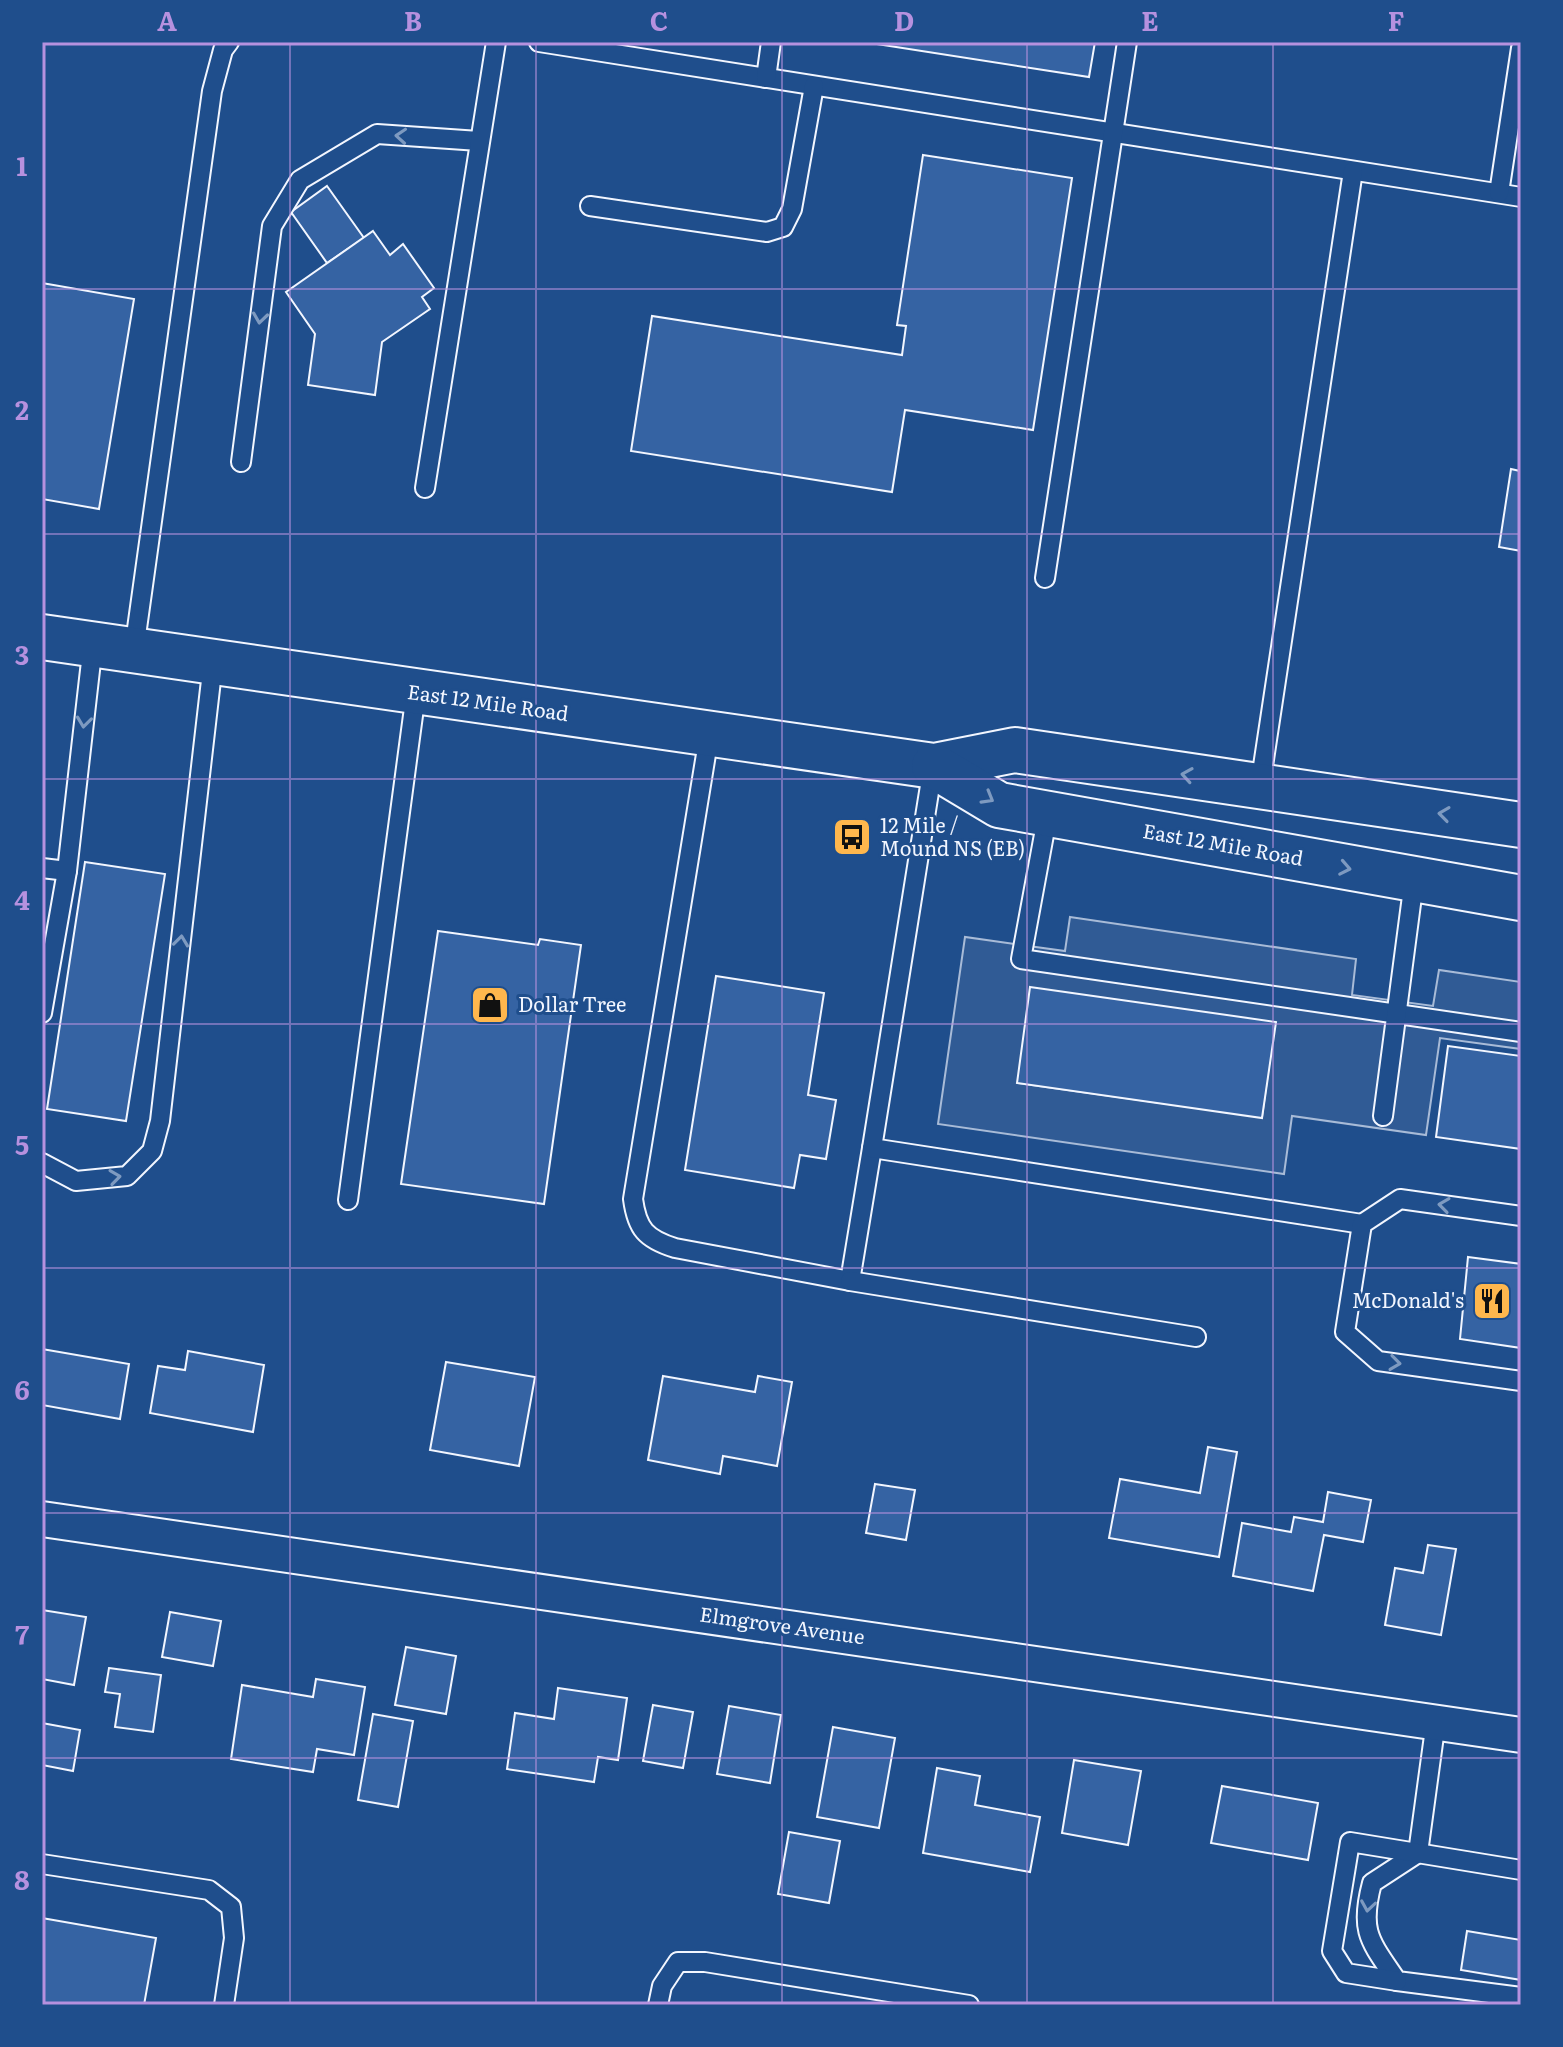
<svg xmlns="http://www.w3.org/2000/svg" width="1563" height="2047" viewBox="0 0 1563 2047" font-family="Literata,serif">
  <rect width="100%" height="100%" fill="#1f4e8c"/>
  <path fill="#305b95" stroke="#a8bbd7" stroke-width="2" fill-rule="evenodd" d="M1070 917 1356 959 1352 995 1433 1006 1439 970 1521 982V1049L1440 1038 1426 1135 1292 1116 1284 1174 938 1124 965 937 1065 951ZM1275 1022 1262 1117 1017 1083Z"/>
  <g fill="#3563a3" stroke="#f2f6ff" stroke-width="2">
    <path d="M864 42H1095L1089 77Z"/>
    <path d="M923 155 1072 178 1033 430 905 410 892 492 631 451 652 316 902 355 906 326 897 325Z"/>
    <path d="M327 186 364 238 327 263 291 212Z"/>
    <path d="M373 231 390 255 403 244 434 288 422 297 430 309 382 342 375 395 308 385 315 334 286 292Z"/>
    <path d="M42 283 134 299 99 509 42 499Z"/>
    <path d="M1521 467V551L1499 547 1511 469 1520 471Z"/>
    <path d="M85 862 165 874 126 1121 47 1109Z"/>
    <path d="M438 931 538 945 540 939 581 945 544 1204 401 1184Z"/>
    <path d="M716 976 824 993 808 1095 836 1100 826 1159 800 1155 794 1188 685 1170Z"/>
    <path d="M1030 987 1276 1022 1262 1118 1017 1083Z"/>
    <path d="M1448 1046 1521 1056V1149L1436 1137Z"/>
    <path d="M1468 1257 1521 1264V1348L1460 1339Z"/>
    <path d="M42 1349 129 1364 120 1419 42 1405Z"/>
    <path d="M188 1351 264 1365 253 1432 150 1413 158 1366 185 1370Z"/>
    <path d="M446 1362 535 1377 519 1466 430 1450Z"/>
    <path d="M663 1376 755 1392 758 1376 792 1382 777 1466 723 1456 720 1474 648 1460Z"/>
    <path d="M1208 1447 1237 1452 1219 1557 1109 1538 1120 1479 1200 1493Z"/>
    <path d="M875 1484 915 1490 906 1540 866 1533Z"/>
    <path d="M1328 1492 1371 1500 1363 1542 1324 1535 1313 1591 1233 1576 1242 1523 1291 1532 1294 1517 1323 1522Z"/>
    <path d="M1428 1545 1456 1549 1441 1635 1385 1625 1395 1568 1423 1573Z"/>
    <path d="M42 1610 86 1617 74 1685 42 1679Z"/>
    <path d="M170 1612 221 1621 213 1666 162 1657Z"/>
    <path d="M406 1647 456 1656 446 1714 395 1705Z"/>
    <path d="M109 1668 161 1675 153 1732 115 1727 120 1694 105 1692Z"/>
    <path d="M316 1679 365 1687 354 1755 317 1749 313 1772 231 1759 242 1685 313 1697Z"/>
    <path d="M558 1688 627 1698 618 1760 598 1757 594 1782 507 1769 515 1713 554 1719Z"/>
    <path d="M653 1705 693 1712 683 1768 643 1761Z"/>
    <path d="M729 1706 781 1715 770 1783 717 1774Z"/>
    <path d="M373 1714 413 1721 398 1807 358 1800Z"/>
    <path d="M42 1723 80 1730 73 1771 42 1765Z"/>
    <path d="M833 1727 895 1738 879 1828 817 1817Z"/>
    <path d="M1074 1760 1141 1771 1128 1845 1062 1833Z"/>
    <path d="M937 1768 980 1776 975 1805 1040 1817 1030 1872 923 1853Z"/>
    <path d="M1222 1786 1318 1803 1308 1860 1211 1843Z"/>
    <path d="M789 1832 840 1841 829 1903 778 1894Z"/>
    <path d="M42 1918 156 1938 144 2005H42Z"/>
    <path d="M1467 1931 1521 1940V1980L1461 1970Z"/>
  </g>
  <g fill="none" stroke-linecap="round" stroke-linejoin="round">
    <g stroke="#f2f6ff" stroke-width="22">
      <g id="service">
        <path d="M539 42 1521 197"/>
        <path d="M766 78 771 42"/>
        <path d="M1499 193 1521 48"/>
        <path d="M590 206 767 232 783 227 792 209 814 86"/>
        <path d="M241 462 272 226 300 180 377 134 479 141"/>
        <path d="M425 488 496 42"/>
        <path d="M1045 578 1127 42"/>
        <path d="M134 650 212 91 223 50 229 42"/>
        <path d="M709 736 633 1199C637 1229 646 1239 675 1248L850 1281 872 1148"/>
        <path d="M933 767 872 1148 1362 1224"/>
        <path d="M1260 786 1353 171"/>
        <path d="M1048 813 1021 959 1521 1032"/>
        <path d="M42 868 67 871"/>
        <path d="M42 1013 67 871 93 644"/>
        <path d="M1383 1116 1414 881"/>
        <path d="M42 1163 76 1181 127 1176 152 1151 160 1121 213 663"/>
        <path d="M348 1200 416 693"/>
        <path d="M1521 1216 1400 1199 1362 1224 1345 1332 1378 1361 1521 1381"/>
        <path d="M850 1281 1196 1337"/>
        <path d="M1436 1721 1418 1853 1372 1883C1359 1932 1370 1941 1397 1981L1521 1997"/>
        <path d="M42 1864 209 1890 231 1907 234 1938 224 2005"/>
        <path d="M1397 1981 1346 1973 1332 1951 1350 1842 1521 1870"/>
        <path d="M658 2005 662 1986 678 1962H705L969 2005"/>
      </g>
    </g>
    <g stroke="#f2f6ff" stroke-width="38">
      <path id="minor" d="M42 1519 1521 1735"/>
    </g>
    <g stroke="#f2f6ff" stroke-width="48">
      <g id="secondary">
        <path d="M42 637 934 766 1015 750 1521 825"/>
        <path d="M934 766 999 805 1521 898"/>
      </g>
    </g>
    <use href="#service" stroke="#1f4e8c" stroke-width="18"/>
    <use href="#minor" stroke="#1f4e8c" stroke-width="34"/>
    <use href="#secondary" stroke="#1f4e8c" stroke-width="44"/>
  </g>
  <defs><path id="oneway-chevron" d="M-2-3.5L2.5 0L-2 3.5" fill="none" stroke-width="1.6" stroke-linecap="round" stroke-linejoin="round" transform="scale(2)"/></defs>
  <g stroke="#7e9ac0">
    <use href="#oneway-chevron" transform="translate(401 136) rotate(-176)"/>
    <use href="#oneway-chevron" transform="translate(260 318) rotate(98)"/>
    <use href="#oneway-chevron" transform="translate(84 722) rotate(97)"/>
    <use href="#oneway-chevron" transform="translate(1187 775) rotate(-171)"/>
    <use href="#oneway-chevron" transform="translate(988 798) rotate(30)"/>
    <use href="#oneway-chevron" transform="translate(1444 814) rotate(-172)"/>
    <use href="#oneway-chevron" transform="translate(1345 868) rotate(11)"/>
    <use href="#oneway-chevron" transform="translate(181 941) rotate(-83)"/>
    <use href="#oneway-chevron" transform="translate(115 1177) rotate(-8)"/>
    <use href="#oneway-chevron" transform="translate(1444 1205) rotate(-172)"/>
    <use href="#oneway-chevron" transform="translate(1395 1363) rotate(8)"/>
    <use href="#oneway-chevron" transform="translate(1368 1906) rotate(99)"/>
  </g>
  <path fill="none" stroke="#b691df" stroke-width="2" stroke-opacity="0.55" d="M290 42V2005M536 42V2005M782 42V2005M1027 42V2005M1273 42V2005M42 289H1521M42 534H1521M42 779H1521M42 1024H1521M42 1268H1521M42 1513H1521M42 1758H1521"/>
  <defs>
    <g id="bus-square" transform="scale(2)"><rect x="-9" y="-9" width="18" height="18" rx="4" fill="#ffb74d" stroke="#1f4e8c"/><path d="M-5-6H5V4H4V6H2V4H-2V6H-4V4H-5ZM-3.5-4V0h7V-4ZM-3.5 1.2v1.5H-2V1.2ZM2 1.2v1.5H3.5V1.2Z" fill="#111"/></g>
    <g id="shop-square" transform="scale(2)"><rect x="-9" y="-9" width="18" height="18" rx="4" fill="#ffb74d" stroke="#1f4e8c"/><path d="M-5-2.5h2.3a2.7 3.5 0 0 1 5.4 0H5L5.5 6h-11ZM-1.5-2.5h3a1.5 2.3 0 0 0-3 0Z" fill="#111"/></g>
    <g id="restaurant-square" transform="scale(2)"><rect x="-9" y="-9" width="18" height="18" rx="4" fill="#ffb74d" stroke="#1f4e8c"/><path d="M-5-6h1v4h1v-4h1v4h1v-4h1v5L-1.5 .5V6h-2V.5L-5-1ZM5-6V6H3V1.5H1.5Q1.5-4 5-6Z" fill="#111"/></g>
  </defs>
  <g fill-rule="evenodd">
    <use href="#bus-square" x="852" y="837"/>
    <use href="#shop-square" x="490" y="1005"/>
    <use href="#restaurant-square" x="1492" y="1301"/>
  </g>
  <g text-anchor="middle" stroke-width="6" stroke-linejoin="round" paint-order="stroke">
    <g font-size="20" fill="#f2f6ff" stroke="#1f4e8c">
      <text transform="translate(488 703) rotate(8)" y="7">East 12 Mile Road</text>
      <text transform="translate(1223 845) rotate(10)" y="7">East 12 Mile Road</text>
      <text transform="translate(782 1626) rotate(8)" y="7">Elmgrove Avenue</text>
    </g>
    <g font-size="20" fill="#f2f6ff" stroke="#1f4e8c" text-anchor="start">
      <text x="880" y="833">12 Mile /<tspan x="880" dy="23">Mound NS (EB)</tspan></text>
      <text x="518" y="1012">Dollar Tree</text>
      <text x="1464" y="1308" text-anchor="end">McDonald's</text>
    </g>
  </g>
  <rect width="1563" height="2047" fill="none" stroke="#1f4e8c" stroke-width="88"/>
  <rect x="44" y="44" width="1475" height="1959" fill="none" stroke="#b691df" stroke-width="3"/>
  <g font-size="26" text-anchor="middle" font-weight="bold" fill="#b691df">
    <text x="167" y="31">A</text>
    <text x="413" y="31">B</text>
    <text x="659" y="31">C</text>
    <text x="904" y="31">D</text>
    <text x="1150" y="31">E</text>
    <text x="1396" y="31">F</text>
    <text x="22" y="176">1</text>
    <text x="22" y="420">2</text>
    <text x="22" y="665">3</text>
    <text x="22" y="910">4</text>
    <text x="22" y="1155">5</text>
    <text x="22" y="1400">6</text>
    <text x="22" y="1645">7</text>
    <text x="22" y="1890">8</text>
  </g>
</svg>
